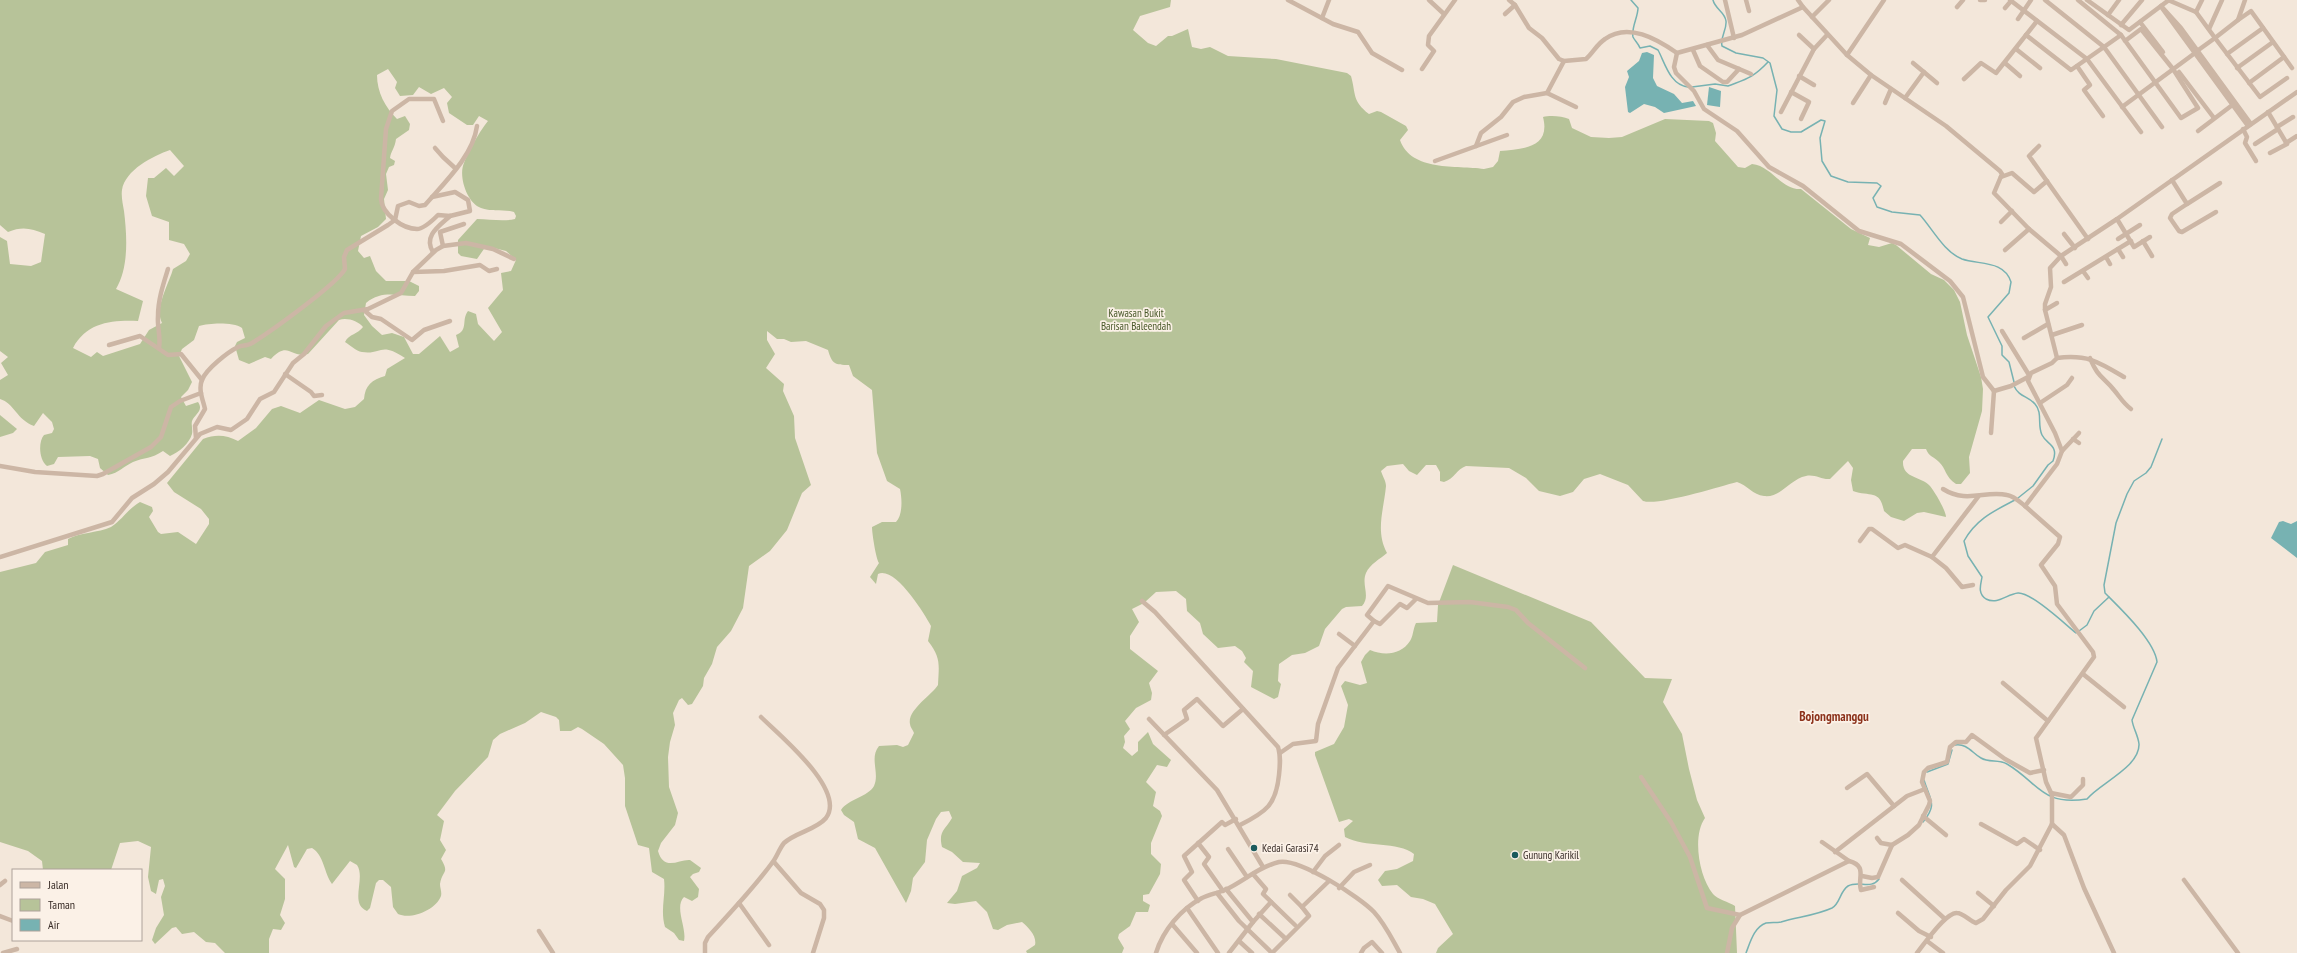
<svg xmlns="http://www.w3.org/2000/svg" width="2297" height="953" viewBox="0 0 2297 953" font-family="'PT Sans Narrow',sans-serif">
  <rect width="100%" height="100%" fill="#f3e7da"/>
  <g fill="#b7c399" fill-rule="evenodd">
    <path d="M0 0H1171L1170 7 1140 16 1133 30 1148 43 1156 46 1168 36H1172L1188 29 1192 47 1201 49 1210 47 1228 56 1276 59 1347 73 1351 76C1356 94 1352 101 1369 114L1377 111 1381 112 1406 126 1408 130 1400 140C1411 172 1457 165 1484 169L1493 167 1498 161 1500 151C1523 149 1551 148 1543 117 1550 115 1562 116 1569 119L1572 128 1591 137 1609 138 1622 137 1665 119 1709 121 1713 123 1716 133 1715 141 1738 167 1745 168 1752 164C1772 166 1781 190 1801 189L1851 229 1870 238 1868 245 1879 247 1892 243 1896 245 1931 274 1944 280 1954 290 1960 302 1967 335 1981 377 1983 389 1982 411 1969 457 1970 473 1961 484H1956C1945 477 1946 468 1939 462 1933 456 1929 457 1926 449H1912L1903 461C1902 479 1921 476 1930 486 1935 492 1946 511 1946 517L1924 512 1917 513 1904 521 1891 517 1884 511C1880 489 1870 497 1853 491L1851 480 1853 468 1848 461 1830 479C1822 480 1815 474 1806 476 1790 479 1781 498 1764 496 1753 495 1747 485 1737 482 1718 487 1658 506 1643 501L1628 485 1600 474 1584 479 1573 492 1560 496 1539 491 1526 478 1509 468 1466 466C1457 469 1454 479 1444 482L1440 481V472L1436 465H1426L1417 475 1409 471 1403 464 1387 466 1381 471C1382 475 1386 481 1386 486 1384 509 1375 531 1387 553 1380 559 1370 564 1366 573 1361 585 1371 596 1362 606L1346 607 1342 609 1325 629 1319 646 1305 653 1292 655 1279 664 1278 681 1281 684 1278 697 1274 699 1251 687 1253 671 1244 662 1246 658 1242 651 1235 646 1218 648 1203 634 1200 623 1187 611 1186 599 1176 591 1156 592 1144 603 1132 609 1139 622 1130 636V649L1158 671 1149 683 1152 693 1151 700 1136 708 1125 721 1130 729 1124 736 1125 742 1123 748 1132 756 1138 751V742L1148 732 1153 744 1171 760 1167 767 1157 765 1146 782 1156 792 1153 806 1160 811 1162 816 1151 843V854L1161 864 1160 874 1149 894 1143 895V901L1150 905 1148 912H1136L1130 926 1119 934 1118 938 1124 948 1122 953H1027L1026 951 1035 945C1037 936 1029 928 1022 922L1007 925 998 930 993 929 987 912 976 901 955 904 947 903 957 891 962 876 977 868 980 863 963 862 952 852 942 847C938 831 946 829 952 818L949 811 941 812 936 819 927 840 925 862 913 878 911 891 906 903 875 848 858 839 854 822 844 815 841 810C848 799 868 797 874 786 880 773 869 758 879 746L897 745 903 747 908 745 914 733C913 730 910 727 910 724 907 710 932 695 938 685 939 664 941 658 928 641L931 626C924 613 895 566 878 574L876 584 870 577 879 563C876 559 872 533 872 527L882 522H896C903 515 902 498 900 489L887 481 877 453 872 390 853 376 849 365C835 365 832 364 828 350L806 341 791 342 784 339H777L767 331V340L775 354 766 368 784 384 783 391 794 416 795 438 811 485 802 493 787 530 770 551 749 566 743 608 731 631 717 647 712 664 704 678 703 686 692 704 688 705 682 698 679 700 673 713 675 725 670 742 668 757 669 787 678 813 675 825 661 843 658 851C664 872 679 859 690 860L701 868 699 872 693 874 690 877 699 889 698 897 692 901 684 897C674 907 687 928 684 941L679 940 674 933 665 927C660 910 666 896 664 879L652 872 649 848 638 845 625 806V778L623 765 604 744 582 729 578 727 571 731H560L559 720 556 717 541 712 525 723 500 734 493 740 488 757 455 791 437 815 444 821 440 840 446 850 441 859C450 874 442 870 440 884 440 888 442 892 441 896 436 910 411 920 398 914L393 907 391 887 383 880H379L376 883 370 908 367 911C349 904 366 878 357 865L350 861 332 884C324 873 324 855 312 848L307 849 296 868 294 867 288 845 275 869 285 879V899L280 915 285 923 281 930 273 929 269 939V953H225L215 943 206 942 194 932 182 934 176 927 172 928 155 944 152 940 156 928 164 915 161 897 165 886 163 879 159 880 156 894 151 891 148 877 151 847 138 841 120 843 111 870H43L42 861 28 851 0 842V572L36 563 45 552 68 545V539C81 532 98 533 111 527 122 520 129 508 140 502L152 507 153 511 149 517 158 532 161 534 178 532 196 544 209 524V519L201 509 174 492 167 483 203 439C216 434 226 435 238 441L256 428 272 409 281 406 300 413 319 400 345 409 355 407 364 399C365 385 372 380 385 376L387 369 405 358C380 341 382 355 362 352 356 351 350 345 345 342 349 334 358 334 363 327 358 321 347 317 339 320L308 354C290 359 289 340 271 359L265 357 249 364 239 360 235 346 237 342 245 338 242 328C233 322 210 323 199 326L194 340 182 349 179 356 192 382 188 390 181 397 186 406 198 402C204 411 195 414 192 421 191 425 193 430 192 434 189 444 179 452 170 456L163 451C151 459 145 457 133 462 124 466 119 473 108 475L100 468 98 459 90 456 58 457 54 464 47 466C39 460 38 442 44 435L52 433 54 429 52 422 43 413 34 426C17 420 14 403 0 399V380L8 375 1 363 8 357 0 351V237L7 241 10 264 31 266 41 262 45 234C31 228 22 226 8 232L0 225ZM388 69 397 82 395 88 400 96 413 95 419 87 431 94 444 88 452 97 447 103 449 113 467 125H473L479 116 488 121C481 129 468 152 464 163 458 176 467 203 481 208 491 212 504 209 514 212L516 216 515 219C502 222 490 219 477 219L458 240V253L461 256 477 259 486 246 506 251 516 260 511 271 501 273 503 290 488 308 502 332 494 341 478 324 476 314 468 311C461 320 469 330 456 335L459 347 450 352 440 336 419 354H413L404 337 392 333 382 335 372 326 364 315 366 303C382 290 396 296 415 296L419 291V286L409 281H386L376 271 370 256 364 258 358 251 361 236 378 227 386 219 384 199 388 190 386 174 389 167 394 165 395 161 390 158C391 151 395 148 396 139L409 130 410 124 405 116 397 119C385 107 377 92 377 75ZM170 150 184 166 174 176 166 168 154 178H148L146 196 152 216 169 222V240L184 244 190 254 186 261 173 269C169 284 154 308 162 323L149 330 140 344 103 356 97 352 91 357 73 348C87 322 112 320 138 321L143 301 116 289C129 267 127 236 124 211 123 205 121 196 122 190 125 170 153 156 170 150Z"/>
    <path d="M0 415 17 429 13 433 0 437Z"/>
    <path d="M1453 565 1591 622 1645 678 1672 679 1663 702 1682 734 1689 769 1697 800 1705 818C1692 836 1699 877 1713 894 1717 899 1729 902 1735 906L1737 953H1436L1438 948 1453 934 1435 904 1423 899 1411 897 1397 885 1382 886 1378 880 1385 871 1397 869 1413 861 1414 854C1398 841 1365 848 1345 837L1344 829 1353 821 1349 819 1339 822 1315 755V752L1334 744 1344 727 1348 705 1341 686 1345 681 1360 685 1367 683 1361 662 1365 655 1370 650C1384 656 1401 655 1410 641 1413 637 1413 629 1416 623L1437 622 1438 605Z"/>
  </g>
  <g fill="#77b2b2">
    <path d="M1647 52 1654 55 1653 78 1657 86 1674 94 1682 103 1693 101 1696 106 1664 113 1655 107 1644 104 1630 113 1628 112 1625 87 1629 77 1627 71 1639 61 1642 53Z"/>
    <path d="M1709 87 1721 91 1720 107 1707 105Z"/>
    <path d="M2283 521 2291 524 2297 521V558L2271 538 2279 522Z"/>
  </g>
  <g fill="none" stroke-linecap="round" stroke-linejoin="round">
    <g stroke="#77b2b2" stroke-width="1.5">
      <path d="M1631 0 1638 8C1638 17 1631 28 1633 37 1635 41 1638 43 1640 48L1650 46 1658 50C1665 63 1670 85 1688 87"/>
      <path d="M1713 0C1715 9 1725 12 1726 21 1727 30 1720 37 1722 46L1736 53 1763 58 1770 63 1777 90 1774 116 1782 129 1791 132H1801L1821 120 1825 121 1820 138 1822 161 1831 176 1848 182 1877 183 1881 186 1873 198 1877 207 1892 212 1920 215C1932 228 1944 252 1962 259 1979 265 2004 260 2011 282L2009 293 1988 317 2002 346V355L2009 362 2014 382"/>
      <path d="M1692 87 1715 84 1728 86C1746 79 1753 78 1768 62"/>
      <path d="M2014 386C2019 397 2028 396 2035 404 2043 413 2037 425 2042 435 2047 445 2059 445 2053 461L2048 465 2033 486 2018 498"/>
      <path d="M2015 500C1994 511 1976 519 1964 541L1968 556 1982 577C1981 584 1977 593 1986 599 1998 605 2007 594 2018 593 2031 592 2066 625 2076 633"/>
      <path d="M2109 597 2105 593 2104 585 2116 523 2127 494 2134 481 2146 473 2151 467 2162 439"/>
      <path d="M1955 745C1967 743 1972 753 1981 758 1989 763 1999 759 2007 764 2039 783 2041 806 2087 799 2100 783 2140 767 2139 744 2138 735 2133 728 2132 720L2157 662C2155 642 2123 611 2109 597L2094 611 2087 625 2079 631"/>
      <path d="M1927 772 1948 764 1952 750"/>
      <path d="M1923 822C1938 804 1930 800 1924 780"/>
      <path d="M1746 953C1750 943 1754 927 1766 923 1771 922 1776 923 1781 922 1798 917 1817 915 1832 908 1840 904 1840 891 1848 886 1859 880 1871 890 1879 879"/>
    </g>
    <g stroke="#ccb6a5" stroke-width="4.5">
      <path d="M1288 0 1333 24 1358 32 1372 53 1402 70"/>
      <path d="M1429 0 1444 14"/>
      <path d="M1509 0 1515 5 1529 28 1542 38 1559 59 1564 61 1586 59C1593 53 1597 44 1605 39 1628 22 1657 39 1677 53"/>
      <path d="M1725 0 1734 38"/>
      <path d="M1746 0 1749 11"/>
      <path d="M1798 0 1803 7"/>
      <path d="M1980 0H1985"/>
      <path d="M2010 0 2087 59 2141 132"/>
      <path d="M2045 0 2104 47 2121 35"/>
      <path d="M2078 0 2121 35 2181 118 2198 108 2173 69 2141 29 2125 41"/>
      <path d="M2087 0 2129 30 2169 0"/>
      <path d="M2168 0 2196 12 2215 38 2197 51"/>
      <path d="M2245 0 2238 20 2215 38 2260 97 2287 78"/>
      <path d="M2161 6 2181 28 2251 124"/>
      <path d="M1957 7 1963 0"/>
      <path d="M2005 8 2011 1"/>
      <path d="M2162 8 2248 126"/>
      <path d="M2196 12 2202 0"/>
      <path d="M1505 14 1515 5"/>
      <path d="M2108 15 2119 0"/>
      <path d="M1812 17 1829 0"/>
      <path d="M1322 18 1329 0"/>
      <path d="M2018 19 2031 0"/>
      <path d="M2238 20 2251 11 2292 68"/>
      <path d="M2140 22 2163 52"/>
      <path d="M2121 25 2142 0"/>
      <path d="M2209 29 2222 0"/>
      <path d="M1799 35 1814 49"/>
      <path d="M2026 35 2071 70 2104 47 2162 127"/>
      <path d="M1707 45 1718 60 1751 74"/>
      <path d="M2016 49 2040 68"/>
      <path d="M1693 50 1700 66 1723 82H1727L1739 69"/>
      <path d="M2227 54 2263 28"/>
      <path d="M1847 55 1884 0"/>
      <path d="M1564 61 1547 93 1576 107"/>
      <path d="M1913 63 1937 83"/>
      <path d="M2005 63 2020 76"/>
      <path d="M2077 66 2090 85 2084 90 2103 116"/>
      <path d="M2237 68 2273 42"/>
      <path d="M1422 69 1434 51 1428 45 1429 36 1455 0"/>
      <path d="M2179 72 2214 118"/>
      <path d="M1799 76 1814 85"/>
      <path d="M1964 79 1981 63 1996 73 2037 21"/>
      <path d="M2249 83 2284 57"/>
      <path d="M1791 92 1809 102 1801 119"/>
      <path d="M1905 98 1924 72"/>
      <path d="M1853 103 1871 75"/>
      <path d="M1885 103 1891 89"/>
      <path d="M2122 107 2195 53"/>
      <path d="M1781 112 1814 49 1827 35"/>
      <path d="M2268 112 2287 144 2270 153"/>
      <path d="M2277 127 2293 117"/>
      <path d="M2243 129 2247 137 2245 143 2256 161"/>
      <path d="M2198 131 2235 103"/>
      <path d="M2286 143 2297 136"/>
      <path d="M2255 144 2278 129"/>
      <path d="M1476 146 1481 133 1501 117 1513 102 1524 97 1547 93"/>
      <path d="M2039 146 2029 156 2088 239"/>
      <path d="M435 148 443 157 455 168"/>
      <path d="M1435 161 1507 135"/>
      <path d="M2001 177 2012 173 2034 192 2047 181"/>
      <path d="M2172 180 2187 204 2220 183"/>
      <path d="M432 197 455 192 468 200 470 211 450 216 438 215C433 220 424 229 417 229 403 229 382 214 381 199L386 129 392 111 409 99H434L443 121"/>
      <path d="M2187 204 2172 214 2170 218 2179 231 2182 232 2216 212"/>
      <path d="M2117 219 2134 247 2150 237"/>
      <path d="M2001 222 2012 211"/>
      <path d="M2064 234 2075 248"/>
      <path d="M2118 239 2140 225"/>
      <path d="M2143 241 2152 256"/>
      <path d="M443 246 440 232 464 224"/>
      <path d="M2118 249 2123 257"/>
      <path d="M2005 250 2029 229"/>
      <path d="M433 252C423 236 439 226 450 216"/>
      <path d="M2106 257 2110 264"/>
      <path d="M2083 271 2088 278"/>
      <path d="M413 272 444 271 480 265 489 271 497 269"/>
      <path d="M2064 282 2131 241"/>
      <path d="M364 310 372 317 381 319 412 340 424 330 450 321"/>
      <path d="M2045 310 2057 303"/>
      <path d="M2002 331 2029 375"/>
      <path d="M2052 335 2082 325"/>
      <path d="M2024 338 2048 324"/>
      <path d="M109 345 140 336 168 355 181 354 202 380"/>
      <path d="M159 348C161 336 157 328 158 316 158 300 163 285 168 269"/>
      <path d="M2057 358C2087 354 2099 362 2124 377"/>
      <path d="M2090 358C2098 378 2103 376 2114 390 2120 397 2123 403 2131 409"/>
      <path d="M285 374 311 392 314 396 322 395"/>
      <path d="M2028 377 2011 386 1994 391 1983 377 1963 297 1950 281 1901 244 1859 231 1803 186 1769 167 1737 131 1704 109 1694 91 1676 73 1674 67 1677 53 1742 35 1803 7 1847 55 1871 75 1946 126 2000 171 2002 174 1994 193 2029 229 2061 256 2066 264"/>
      <path d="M2040 403 2067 385 2072 378"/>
      <path d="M1991 433 1994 391"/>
      <path d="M196 438 195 426 205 409C203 400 198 389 202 380 206 369 228 352 238 347 242 345 248 346 252 343 270 332 337 284 345 269L344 257 347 250 388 225 395 220 398 206 409 202 419 206 425 205C444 183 473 156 477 126"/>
      <path d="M2073 439 2079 443"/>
      <path d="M2062 451 2079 433"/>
      <path d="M0 466 35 472 97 476 103 474 151 447 161 437 171 407 180 401 201 393"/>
      <path d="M1943 489C1967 504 1985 490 2007 495 2014 496 2020 502 2025 506"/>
      <path d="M1860 541 1869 529H1872L1898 548 1905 545 1932 557 1946 568 1962 587 1973 585"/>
      <path d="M0 557 112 522 132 498 154 484 168 472 200 434 217 427 231 430 247 419 260 399 274 392 293 363 304 354 326 326 344 313 368 309 401 293 413 272 436 250 443 246 466 243 493 249 514 259"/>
      <path d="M1932 557 1978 497"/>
      <path d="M1142 601 1155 612 1278 747C1281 756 1280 765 1279 775 1276 805 1266 812 1240 825"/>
      <path d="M1374 621 1380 624 1400 604 1407 608 1416 599"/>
      <path d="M1339 634 1355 646"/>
      <path d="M2083 674 2124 707"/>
      <path d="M2003 683 2048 721"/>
      <path d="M1149 719 1217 790 1263 867"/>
      <path d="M1164 735 1187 719 1184 710 1197 699 1223 726 1243 709"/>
      <path d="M1280 753 1293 744 1316 741 1318 724 1338 668 1374 621 1367 615 1388 586 1428 603 1470 602 1508 607 1516 610 1528 623 1585 668"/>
      <path d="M1641 777 1671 822 1690 857 1707 908 1740 915"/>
      <path d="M1847 788 1867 774 1894 806"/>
      <path d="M2051 793 2071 797 2083 785V779"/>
      <path d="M1923 816 1946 835"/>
      <path d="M1981 824 2017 844 2024 839 2040 850"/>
      <path d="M2052 824 2064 835 2084 888 2114 953"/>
      <path d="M1877 838 1881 843 1892 845"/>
      <path d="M1198 843 1209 857 1204 864 1223 891"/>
      <path d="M1228 849 1247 877"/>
      <path d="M1835 852 1907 796 1925 789"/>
      <path d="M1849 861C1868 866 1857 878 1861 890L1874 887"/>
      <path d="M774 862 801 893 820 904 824 910V918L813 953"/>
      <path d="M1313 872 1325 856 1339 845"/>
      <path d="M1253 874 1266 889 1263 894 1295 925"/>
      <path d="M1862 876 1872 878 1878 877 1892 845 1908 835 1919 825 1929 805 1930 801 1922 782 1924 772 1928 768 1947 762 1950 747 1956 742H1966L1972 735 2005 759 2030 773 2044 770"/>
      <path d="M1902 880 1945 919"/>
      <path d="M2184 880 2238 953"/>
      <path d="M0 885 5 881"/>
      <path d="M1339 888 1354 872 1370 865"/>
      <path d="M1226 889 1253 922 1229 953"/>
      <path d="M1217 893 1239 921 1272 953"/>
      <path d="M1978 893 1994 906"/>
      <path d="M1290 895 1302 907"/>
      <path d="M1198 901 1184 880 1192 872 1184 856 1222 822 1225 825 1236 819"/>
      <path d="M739 903 769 945"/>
      <path d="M1187 908 1218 953"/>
      <path d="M1898 913 1919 931 1931 937"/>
      <path d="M1259 914 1286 939"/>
      <path d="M0 916 13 921"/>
      <path d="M1253 922 1271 902"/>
      <path d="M1172 924 1197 953"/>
      <path d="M539 931 553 953"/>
      <path d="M1239 941 1252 953"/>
      <path d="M1927 941 1943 953"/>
      <path d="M3 953 17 949"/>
      <path d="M705 953V943L708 937C730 913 753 889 772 863 777 857 779 849 784 843 796 832 816 830 826 818 847 790 778 734 761 717"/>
      <path d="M1156 953C1163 930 1181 909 1202 898 1209 895 1217 893 1225 890 1243 882 1258 867 1279 862 1299 858 1360 897 1374 912 1385 924 1392 939 1400 953"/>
      <path d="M1272 953 1309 916 1302 907 1329 881"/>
      <path d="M1361 953 1364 948 1372 942 1382 953"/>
      <path d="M1727 953 1732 928 1740 915 1849 861 1822 842"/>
      <path d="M1917 953C1924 944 1946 912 1957 913 1963 913 1970 921 1976 923L1983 919 2006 890 2030 866 2052 824V795L2046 782 2036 738 2094 657 2093 652 2057 604 2055 586 2041 565 2058 544 2060 537 2025 506 2057 464 2062 451 2055 433 2028 381 2031 373 2052 363 2057 358 2045 310V304L2051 287 2050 268 2061 256 2117 219 2297 92"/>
    </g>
  </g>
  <g fill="#1a5a5c" stroke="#fbf1e7" stroke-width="1.5">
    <circle cx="1254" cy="848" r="4"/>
    <circle cx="1515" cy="855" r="4"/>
  </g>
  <g text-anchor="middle" stroke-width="3.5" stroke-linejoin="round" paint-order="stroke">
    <g font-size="11" fill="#485829" stroke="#fbf1e7">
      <text x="1136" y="317">Kawasan Bukit<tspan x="1136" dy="13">Barisan Baleendah</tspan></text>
    </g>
    <g font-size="11" fill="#382c27" stroke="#fbf1e7" text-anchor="start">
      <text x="1262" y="852">Kedai Garasi74</text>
      <text x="1523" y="859">Gunung Karikil</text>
    </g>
    <g font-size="13" font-weight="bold" fill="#8c321b" stroke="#fbf1e7">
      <text x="1834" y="721">Bojongmanggu</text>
    </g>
  </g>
  <rect x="12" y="869" width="130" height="72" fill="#fbf1e7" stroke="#ada29a"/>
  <rect x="20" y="882" width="20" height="6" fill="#ccb6a5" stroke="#ada29a"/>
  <text x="48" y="889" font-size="12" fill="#382c27">Jalan</text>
  <rect x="20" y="899" width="20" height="12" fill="#b7c399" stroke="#ada29a"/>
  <text x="48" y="909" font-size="12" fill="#382c27">Taman</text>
  <rect x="20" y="919" width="20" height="12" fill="#77b2b2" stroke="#ada29a"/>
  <text x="48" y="929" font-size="12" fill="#382c27">Air</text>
</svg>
